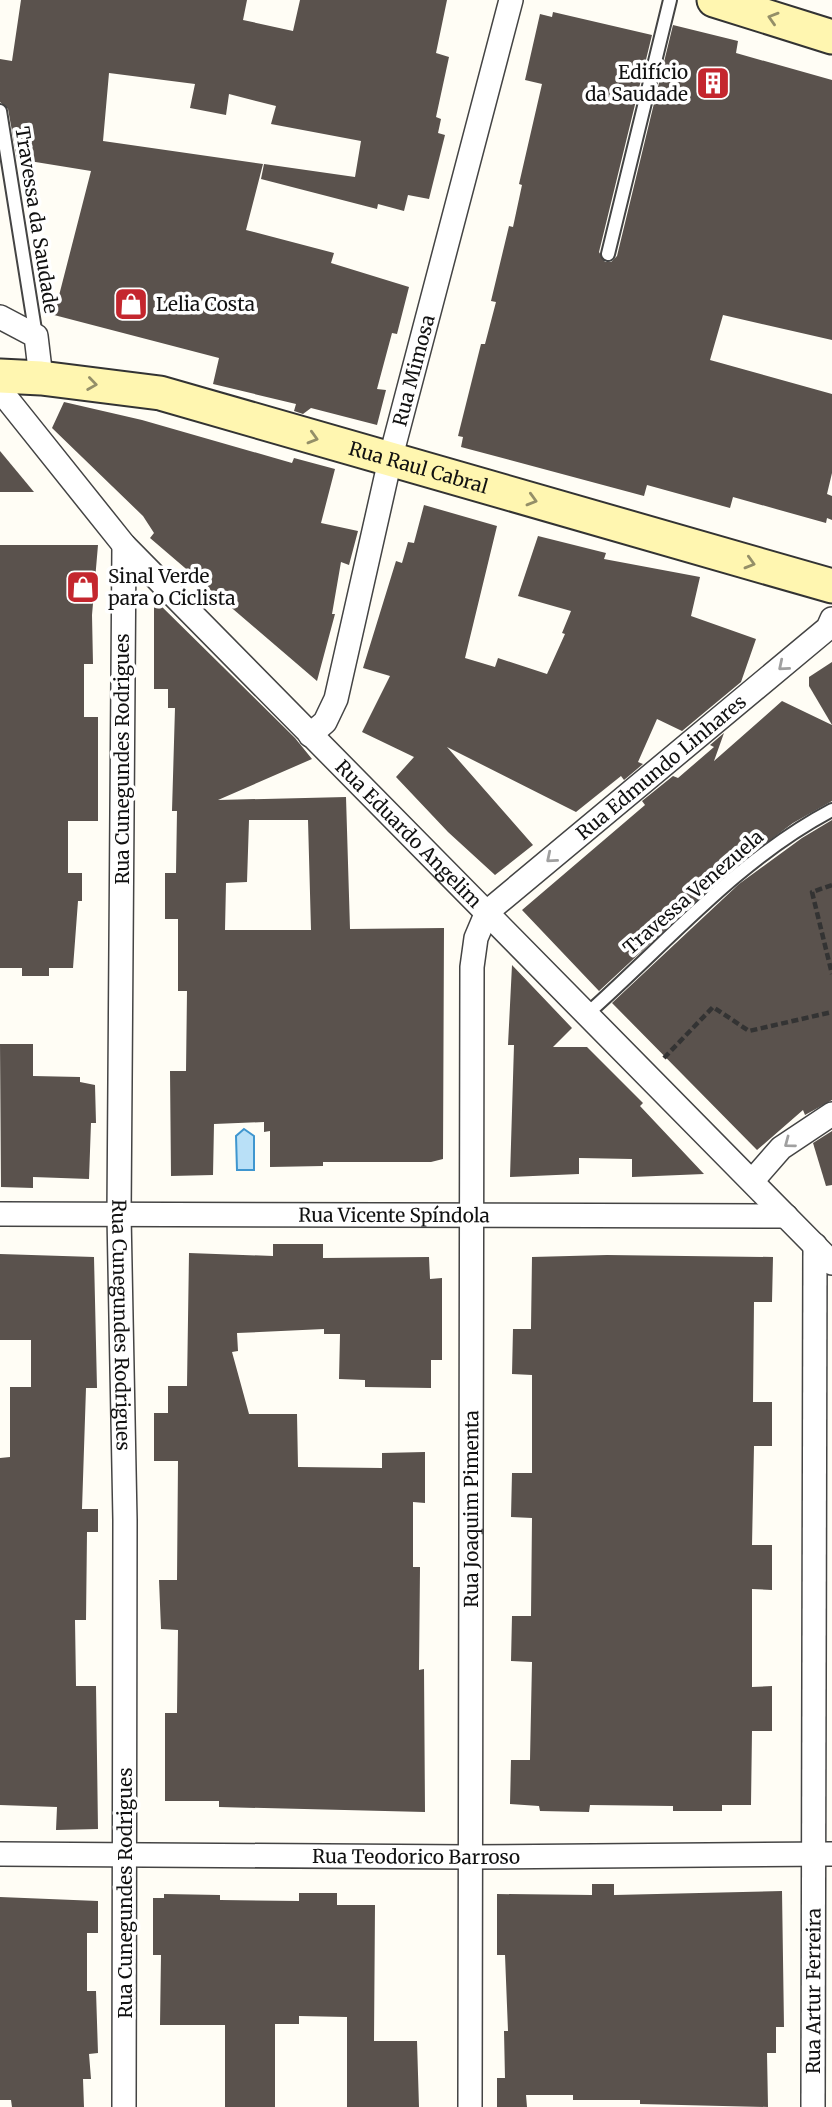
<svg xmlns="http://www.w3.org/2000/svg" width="832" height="2107" viewBox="0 0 832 2107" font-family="Merriweather,serif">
  <rect width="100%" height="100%" fill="#fffdf5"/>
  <path fill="#b9e0f7" stroke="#3f96cf" stroke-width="2" d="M244 1129 254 1136V1170H237L236 1136Z"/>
  <g fill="#5a524d" fill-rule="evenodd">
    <path d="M21 0H247L243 20 293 31 300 0H447L436 53 449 57 436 117 441 119 438 133 445 135 429 199 408 195 404 211 378 204 377 209 261 179 264 164 355 177 361 141 271 124 276 106 229 94 226 115 190 108 195 84 109 73 103 141 263 164 246 230 334 253 331 263 409 287 397 334 392 333 377 389 386 390 377 425 311 408 303 414 294 411 296 404 213 384 219 358 54 315 91 171 17 159 8 109 0 102V59L12 61Z"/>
    <path d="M553 12 652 35 599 252 605 262H611L617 256 673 25 738 41 736 53 832 80V340L723 315 710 360 832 394V473L827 494 832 496V520L827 518 826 523 733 497 730 508 647 485 644 496 461 447 463 437 458 436 481 344H485L496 302 491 301 509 226 513 227 522 185 519 184 542 84 525 80 540 14 552 17Z"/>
    <path d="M64 402 142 420 292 463 294 458 335 469 321 523 358 531 349 565 341 562 332 614H335L317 681 150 538 154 533 143 516 52 428Z"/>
    <path d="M0 451 34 492H0Z"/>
    <path d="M424 505 497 526 465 658 495 667 498 658 547 674 565 634 562 633 571 611 518 596 538 536 606 553 604 559 700 577 691 616 756 639 741 682 682 731 657 719 638 762 643 764 624 780 621 776 576 812 447 747 533 845 495 875 448 832 396 777 414 757 362 732 390 676 363 668 396 561 402 563 408 542 414 543Z"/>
    <path d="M0 545H98L92 615 93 664H84V717H98V821H68V873H82V901H78L73 968H49V976H22V968H0Z"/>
    <path d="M154 599 295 738 312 759 218 800 346 797 350 929 444 928 443 1159 431 1162H323V1166L270 1167V1131L264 1132V1122L214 1124 213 1175 171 1176 170 1071H186L187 991H178V919H165V873H176L177 811H172L175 708H168V689H154ZM249 820H308L311 930H225L226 883 247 882Z"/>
    <path d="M832 662V725L809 686V677Z"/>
    <path d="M782 701 832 725V801L793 823 728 871 599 991 522 910 645 805 642 801 673 776 678 778 714 747 710 745 724 733 714 761Z"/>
    <path d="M832 820V1100L805 1115 803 1110 757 1150 612 1003 739 884 802 838Z"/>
    <path d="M512 965 572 1028 553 1047H587L643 1103 640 1106 704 1174 632 1177V1159L579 1158V1174L510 1177 514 1045H508Z"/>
    <path d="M0 1044H33V1076L80 1077V1082L95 1085 96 1123H91L89 1179 33 1177V1188L1 1187Z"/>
    <path d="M832 1131V1185L826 1186 813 1143Z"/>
    <path d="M273 1244H323V1258L429 1257 430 1279 442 1278V1360H431V1388L365 1387V1380L339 1379 340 1334H324V1329L237 1333 238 1351 232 1352 249 1414H297L298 1467 382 1468V1453L425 1452V1503L413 1502V1567H420L419 1670 424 1669 425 1812 219 1807V1801H165V1713H177L178 1630 161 1629 159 1580H177L178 1461H154V1413H168V1386H187L189 1253 273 1256Z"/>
    <path d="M0 1254 94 1257 97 1388H86L82 1509H98V1532H87L86 1620H75L76 1686H96L98 1829 56 1830 57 1807 0 1805V1458L10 1457V1387H31V1340H0Z"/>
    <path d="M607 1255 773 1257 772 1302H754L753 1402H772V1446H754L752 1545H772V1590L752 1589V1687L772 1686V1731H752L751 1805H722V1811H673V1806L590 1805 589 1812 540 1811 539 1806 510 1804 511 1760H530L532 1662 511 1661 512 1616H531L532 1518 511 1517 512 1473H532V1375L512 1374 513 1329H531L532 1257Z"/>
    <path d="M592 1884H614V1895L782 1891 784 2027H776V2053H767L768 2107 640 2104V2100H573V2095H526L527 2107H497V2078H505L504 2031H508L505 1955H497V1894L592 1895Z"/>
    <path d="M299 1893H337V1905H375L374 2041H417L419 2107H347V2017L299 2016V2024H275V2107H225V2025H160L161 1955H153V1898H164V1894L220 1895V1900L299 1901Z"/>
    <path d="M0 1897 98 1901V1933H87V1991H96L98 2053 89 2054 91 2079H83L84 2107H12L11 2100H0Z"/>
  </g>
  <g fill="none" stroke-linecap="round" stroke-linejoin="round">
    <g stroke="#444" stroke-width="16">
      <g id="lane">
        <path d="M0 111 36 336"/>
        <path d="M608 254 670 0"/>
        <path d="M588 1013C667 943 737 860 832 810"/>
      </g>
    </g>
    <g stroke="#444" stroke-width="26">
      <g id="street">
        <path d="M0 317 36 336 41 378"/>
        <path id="s1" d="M0 390 124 545 832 1263"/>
        <path id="s2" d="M124 545 119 1215 125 1520 124 2107"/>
        <path id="s3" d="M310 735 325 722 336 699 390 460 511 0"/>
        <path d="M753 1180 781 1148 832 1114"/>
        <path id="s4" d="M0 1214 786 1216"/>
        <path id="s5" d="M0 1854 469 1857 832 1854"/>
        <path id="s6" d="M470 2107 472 967 476 938 487 912 828 628 832 619"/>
        <path id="s7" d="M813 2107 815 1245"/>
      </g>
    </g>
    <g stroke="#333" stroke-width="37">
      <g id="secondary">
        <path d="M714 0 832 37"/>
        <path id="s8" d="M0 376 41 378 160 393 832 586"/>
      </g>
    </g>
    <g stroke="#333" stroke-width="4.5" stroke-dasharray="7 3.5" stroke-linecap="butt">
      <path d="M832 885 812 892 832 974"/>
      <path d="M664 1058 713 1007 749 1031 832 1012"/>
    </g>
    <use href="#lane" stroke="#fff" stroke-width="12"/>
    <use href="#street" stroke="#fff" stroke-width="23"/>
    <use href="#secondary" stroke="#fff6b0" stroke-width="33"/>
  </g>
  <defs><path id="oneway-chevron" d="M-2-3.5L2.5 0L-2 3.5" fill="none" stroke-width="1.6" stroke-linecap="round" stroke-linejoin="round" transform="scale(1.75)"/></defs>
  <g stroke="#948f68">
    <use href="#oneway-chevron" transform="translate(773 18) rotate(-163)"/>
    <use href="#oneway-chevron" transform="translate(92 384) rotate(8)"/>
    <use href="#oneway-chevron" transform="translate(313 438) rotate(16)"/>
    <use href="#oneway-chevron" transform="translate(532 500) rotate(16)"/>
    <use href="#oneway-chevron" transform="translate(750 563) rotate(16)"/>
  </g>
  <g stroke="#a0a0a0">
    <use href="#oneway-chevron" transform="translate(783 666) rotate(140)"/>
    <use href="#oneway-chevron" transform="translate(551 858) rotate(140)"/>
    <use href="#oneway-chevron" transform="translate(789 1143) rotate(143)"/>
  </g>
  <defs>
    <g id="building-square" transform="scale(1.75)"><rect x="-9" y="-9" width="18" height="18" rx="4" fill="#c4262e" stroke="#fff"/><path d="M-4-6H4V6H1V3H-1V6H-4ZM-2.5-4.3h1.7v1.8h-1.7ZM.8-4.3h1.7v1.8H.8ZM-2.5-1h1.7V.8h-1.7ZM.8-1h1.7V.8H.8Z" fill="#fff"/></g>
    <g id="shop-square" transform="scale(1.75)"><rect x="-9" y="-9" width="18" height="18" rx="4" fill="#c4262e" stroke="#fff"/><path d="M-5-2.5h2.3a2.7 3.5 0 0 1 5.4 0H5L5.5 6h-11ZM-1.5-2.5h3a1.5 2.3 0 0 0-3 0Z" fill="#fff"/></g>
  </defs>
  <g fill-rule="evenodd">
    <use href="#building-square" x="713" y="83"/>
    <use href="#shop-square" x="131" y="304"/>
    <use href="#shop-square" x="83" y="587"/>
  </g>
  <g text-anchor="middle" stroke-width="7" stroke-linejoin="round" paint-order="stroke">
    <g font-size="19" fill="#111" stroke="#fff" text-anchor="start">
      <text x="688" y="79" text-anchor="end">Edifício<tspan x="688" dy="22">da Saudade</tspan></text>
      <text x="156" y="311">Lelia Costa</text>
      <text x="108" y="583">Sinal Verde<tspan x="108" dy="22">para o Ciclista</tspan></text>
    </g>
    <g font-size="19" fill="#111" stroke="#fff">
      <text transform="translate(37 220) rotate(81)" y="7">Travessa da Saudade</text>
      <text dy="7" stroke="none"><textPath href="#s3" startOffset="383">Rua Mimosa</textPath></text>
      <text dy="7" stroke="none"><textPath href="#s8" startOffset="430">Rua Raul Cabral</textPath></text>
      <text transform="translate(122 759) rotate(-90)" y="7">Rua Cunegundes Rodrigues</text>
      <text dy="7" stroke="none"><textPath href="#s6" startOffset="1424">Rua Edmundo Linhares</textPath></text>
      <text dy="7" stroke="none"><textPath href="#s1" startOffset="604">Rua Eduardo Angelim</textPath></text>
      <text transform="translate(693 892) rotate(-41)" y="7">Travessa Venezuela</text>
      <text dy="7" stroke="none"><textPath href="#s4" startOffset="394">Rua Vicente Spíndola</textPath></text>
      <text dy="7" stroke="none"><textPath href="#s2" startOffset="780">Rua Cunegundes Rodrigues</textPath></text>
      <text dy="7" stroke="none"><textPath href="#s6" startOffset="598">Rua Joaquim Pimenta</textPath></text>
      <text dy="7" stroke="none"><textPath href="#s5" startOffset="416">Rua Teodorico Barroso</textPath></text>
      <text transform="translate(125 1893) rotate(-90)" y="7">Rua Cunegundes Rodrigues</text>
      <text dy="7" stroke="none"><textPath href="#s7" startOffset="116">Rua Artur Ferreira</textPath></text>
    </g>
  </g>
</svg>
